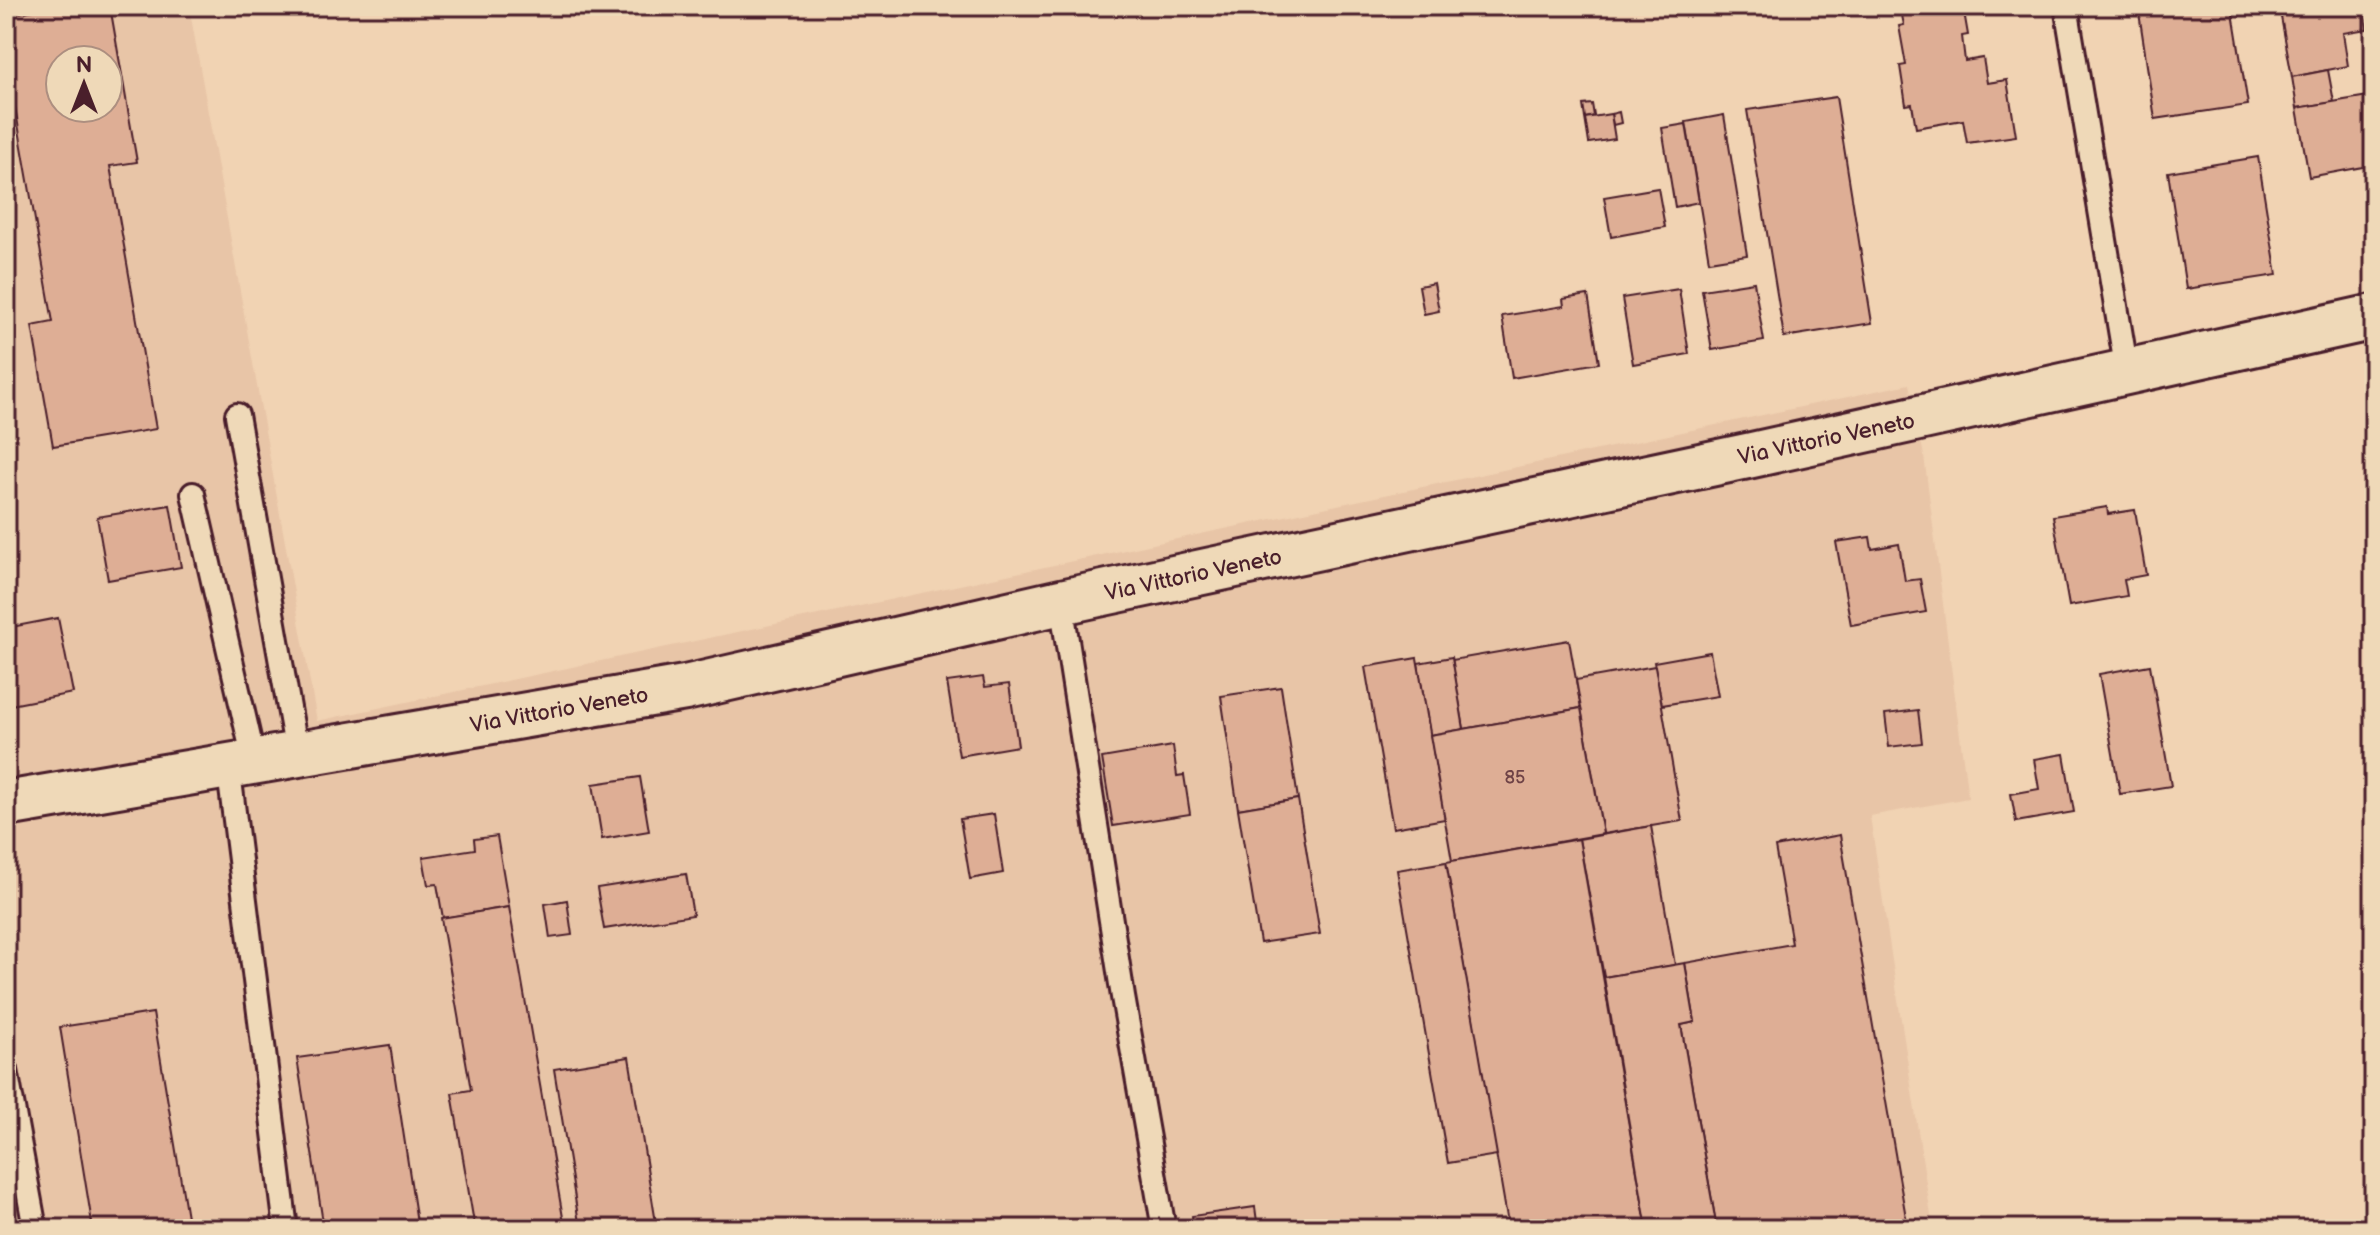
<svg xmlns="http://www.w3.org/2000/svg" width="2380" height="1235" viewBox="0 0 2380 1235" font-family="'Balsamiq Sans',sans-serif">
  <rect width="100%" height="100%" fill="#f1d3b3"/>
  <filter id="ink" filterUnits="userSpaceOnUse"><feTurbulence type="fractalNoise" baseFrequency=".0125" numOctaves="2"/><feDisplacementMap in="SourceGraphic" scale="16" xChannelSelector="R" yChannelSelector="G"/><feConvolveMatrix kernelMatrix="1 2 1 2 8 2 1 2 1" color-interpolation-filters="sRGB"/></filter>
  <g filter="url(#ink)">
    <path fill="#e8c5a7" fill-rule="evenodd" d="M6 6H189L317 721 1909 384 1924 456 1968 798 1870 816 1933 1229H6ZM60 60H108V108H60Z"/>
    <g fill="#deae95" stroke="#4a1f2b" stroke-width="2" fill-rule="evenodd">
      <path d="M12 6H53V7L13 13Z"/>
      <path d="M110 6 137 162 110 166 156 429 53 446 32 326 53 322 6 56V48L13 47 7 15 56 6ZM60 60H108V108H60Z"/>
      <path d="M1900 6H1963L1968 35 1962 36 1965 61 1983 58 1987 83 2007 80 2016 136 1967 143 1963 120 1916 128 1912 104 1906 105 1900 66 1906 65 1899 26 1904 25Z"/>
      <path d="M2138 6H2232L2248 105 2155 119Z"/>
      <path d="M2279 6H2363L2367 29 2343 33 2348 66 2292 77Z"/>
      <path d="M2328 70 2334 102 2297 108 2292 77Z"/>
      <path d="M2374 95V165L2309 177 2297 108Z"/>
      <path d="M1836 97 1872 323 1784 337 1747 110Z"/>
      <path d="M1592 104 1594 116 1585 118 1583 105Z"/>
      <path d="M1619 112 1621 123 1613 125 1611 114Z"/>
      <path d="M1611 114 1615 139 1589 143 1585 118Z"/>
      <path d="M1724 115 1747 255 1709 261 1686 122Z"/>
      <path d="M1686 124 1699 202 1675 207 1662 128Z"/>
      <path d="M2258 157 2277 275 2186 289 2168 172Z"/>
      <path d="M1658 188 1665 227 1611 237 1604 197Z"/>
      <path d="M1754 282 1764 341 1712 350 1702 290Z"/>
      <path d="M1434 283 1439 311 1424 314 1419 286Z"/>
      <path d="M1679 289 1689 354 1633 364 1622 298Z"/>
      <path d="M1588 295 1599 363 1512 378 1502 316 1564 306 1563 299Z"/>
      <path d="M170 505 181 567 108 580 97 517Z"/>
      <path d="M2107 507 2108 514 2135 510 2146 575 2124 579 2127 596 2069 606 2053 516Z"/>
      <path d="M1870 537 1872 549 1899 544 1905 581 1920 579 1926 612 1851 625 1836 542Z"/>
      <path d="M58 618 73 693 6 706V628Z"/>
      <path d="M1569 640 1581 708 1464 729 1452 660Z"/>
      <path d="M1710 652 1718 696 1662 705 1654 662Z"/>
      <path d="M1452 657 1464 729 1430 735 1418 663Z"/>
      <path d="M1417 658 1445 819 1393 828 1365 667Z"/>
      <path d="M2150 665 2171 786 2120 794 2099 674Z"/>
      <path d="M1655 666 1682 821 1603 834 1576 680Z"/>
      <path d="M983 677 985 687 1009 684 1018 746 959 756 947 682Z"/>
      <path d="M1281 687 1298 799 1238 809 1221 696Z"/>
      <path d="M1581 708 1603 834 1452 861 1430 735Z"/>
      <path d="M1918 710 1922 743 1889 747 1885 714Z"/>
      <path d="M1173 746 1177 776 1184 775 1190 814 1113 826 1102 758Z"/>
      <path d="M2064 754 2074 812 2016 822 2011 794 2039 789 2034 759Z"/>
      <path d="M640 777 649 831 602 839 593 784Z"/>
      <path d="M1298 799 1320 934 1260 943 1238 809Z"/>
      <path d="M994 814 1003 873 970 879 960 819Z"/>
      <path d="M1651 826 1675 965 1604 977 1579 839Z"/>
      <path d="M1840 835 1908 1229H1717L1681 1025 1695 1022 1685 963 1792 944 1775 847Z"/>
      <path d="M497 836 509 907 443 918 437 884 428 885 423 857 475 849 474 839Z"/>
      <path d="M1579 839 1647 1229H1509L1446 862Z"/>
      <path d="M1446 862 1497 1155 1448 1163 1397 870Z"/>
      <path d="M686 874 693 915 604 929 597 888Z"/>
      <path d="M567 900 572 935 550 938 545 904Z"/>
      <path d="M509 907 565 1229H475L452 1093 471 1090 441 918Z"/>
      <path d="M1685 963 1695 1022 1681 1025 1717 1229H1647L1604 977Z"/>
      <path d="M153 1013 189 1229H93L60 1027Z"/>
      <path d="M390 1045 418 1229H324L297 1058Z"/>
      <path d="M629 1057 657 1229H580L554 1069Z"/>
      <path d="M1255 1207 1258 1229H1194L1192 1216Z"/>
    </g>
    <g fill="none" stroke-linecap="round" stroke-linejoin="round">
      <g stroke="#4a1f2b" stroke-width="28">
        <g id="service">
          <path d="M2066 6 2127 372"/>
          <path d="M237 415 297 753"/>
          <path d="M193 494 254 760"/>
          <path d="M1061 602 1123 997 1164 1229"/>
          <path d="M228 764 286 1229"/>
          <path d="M6 1070 35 1229"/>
        </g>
      </g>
      <g stroke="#4a1f2b" stroke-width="50">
        <path id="secondary" d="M6 804 685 688 1061 602 1752 455 2374 317"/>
      </g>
      <use href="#service" stroke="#efd9b8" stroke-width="22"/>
      <use href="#secondary" stroke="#efd9b8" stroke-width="44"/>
    </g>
  </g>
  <g text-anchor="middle" stroke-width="6" stroke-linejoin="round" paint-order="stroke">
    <g font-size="18" fill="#6f4346">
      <text x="1515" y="783">85</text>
    </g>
    <g font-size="22" fill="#4a1f2b" stroke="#efd9b8">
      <text transform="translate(1826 438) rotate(-12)" y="8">Via Vittorio Veneto</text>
      <text transform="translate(1193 574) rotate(-12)" y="8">Via Vittorio Veneto</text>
      <text transform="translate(559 709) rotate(-10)" y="8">Via Vittorio Veneto</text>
    </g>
  </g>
  <rect width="2380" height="1235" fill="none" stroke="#efd9b8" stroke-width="32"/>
  <rect x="16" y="16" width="2348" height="1203" fill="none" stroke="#4a1f2b" stroke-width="3" filter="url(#ink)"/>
  <g transform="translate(84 84)"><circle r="38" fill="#efd9b8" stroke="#ad8f80" stroke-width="2"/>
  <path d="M0-6L14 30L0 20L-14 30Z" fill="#4a1f2b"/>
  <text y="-12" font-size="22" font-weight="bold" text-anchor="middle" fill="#4a1f2b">N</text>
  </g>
</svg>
